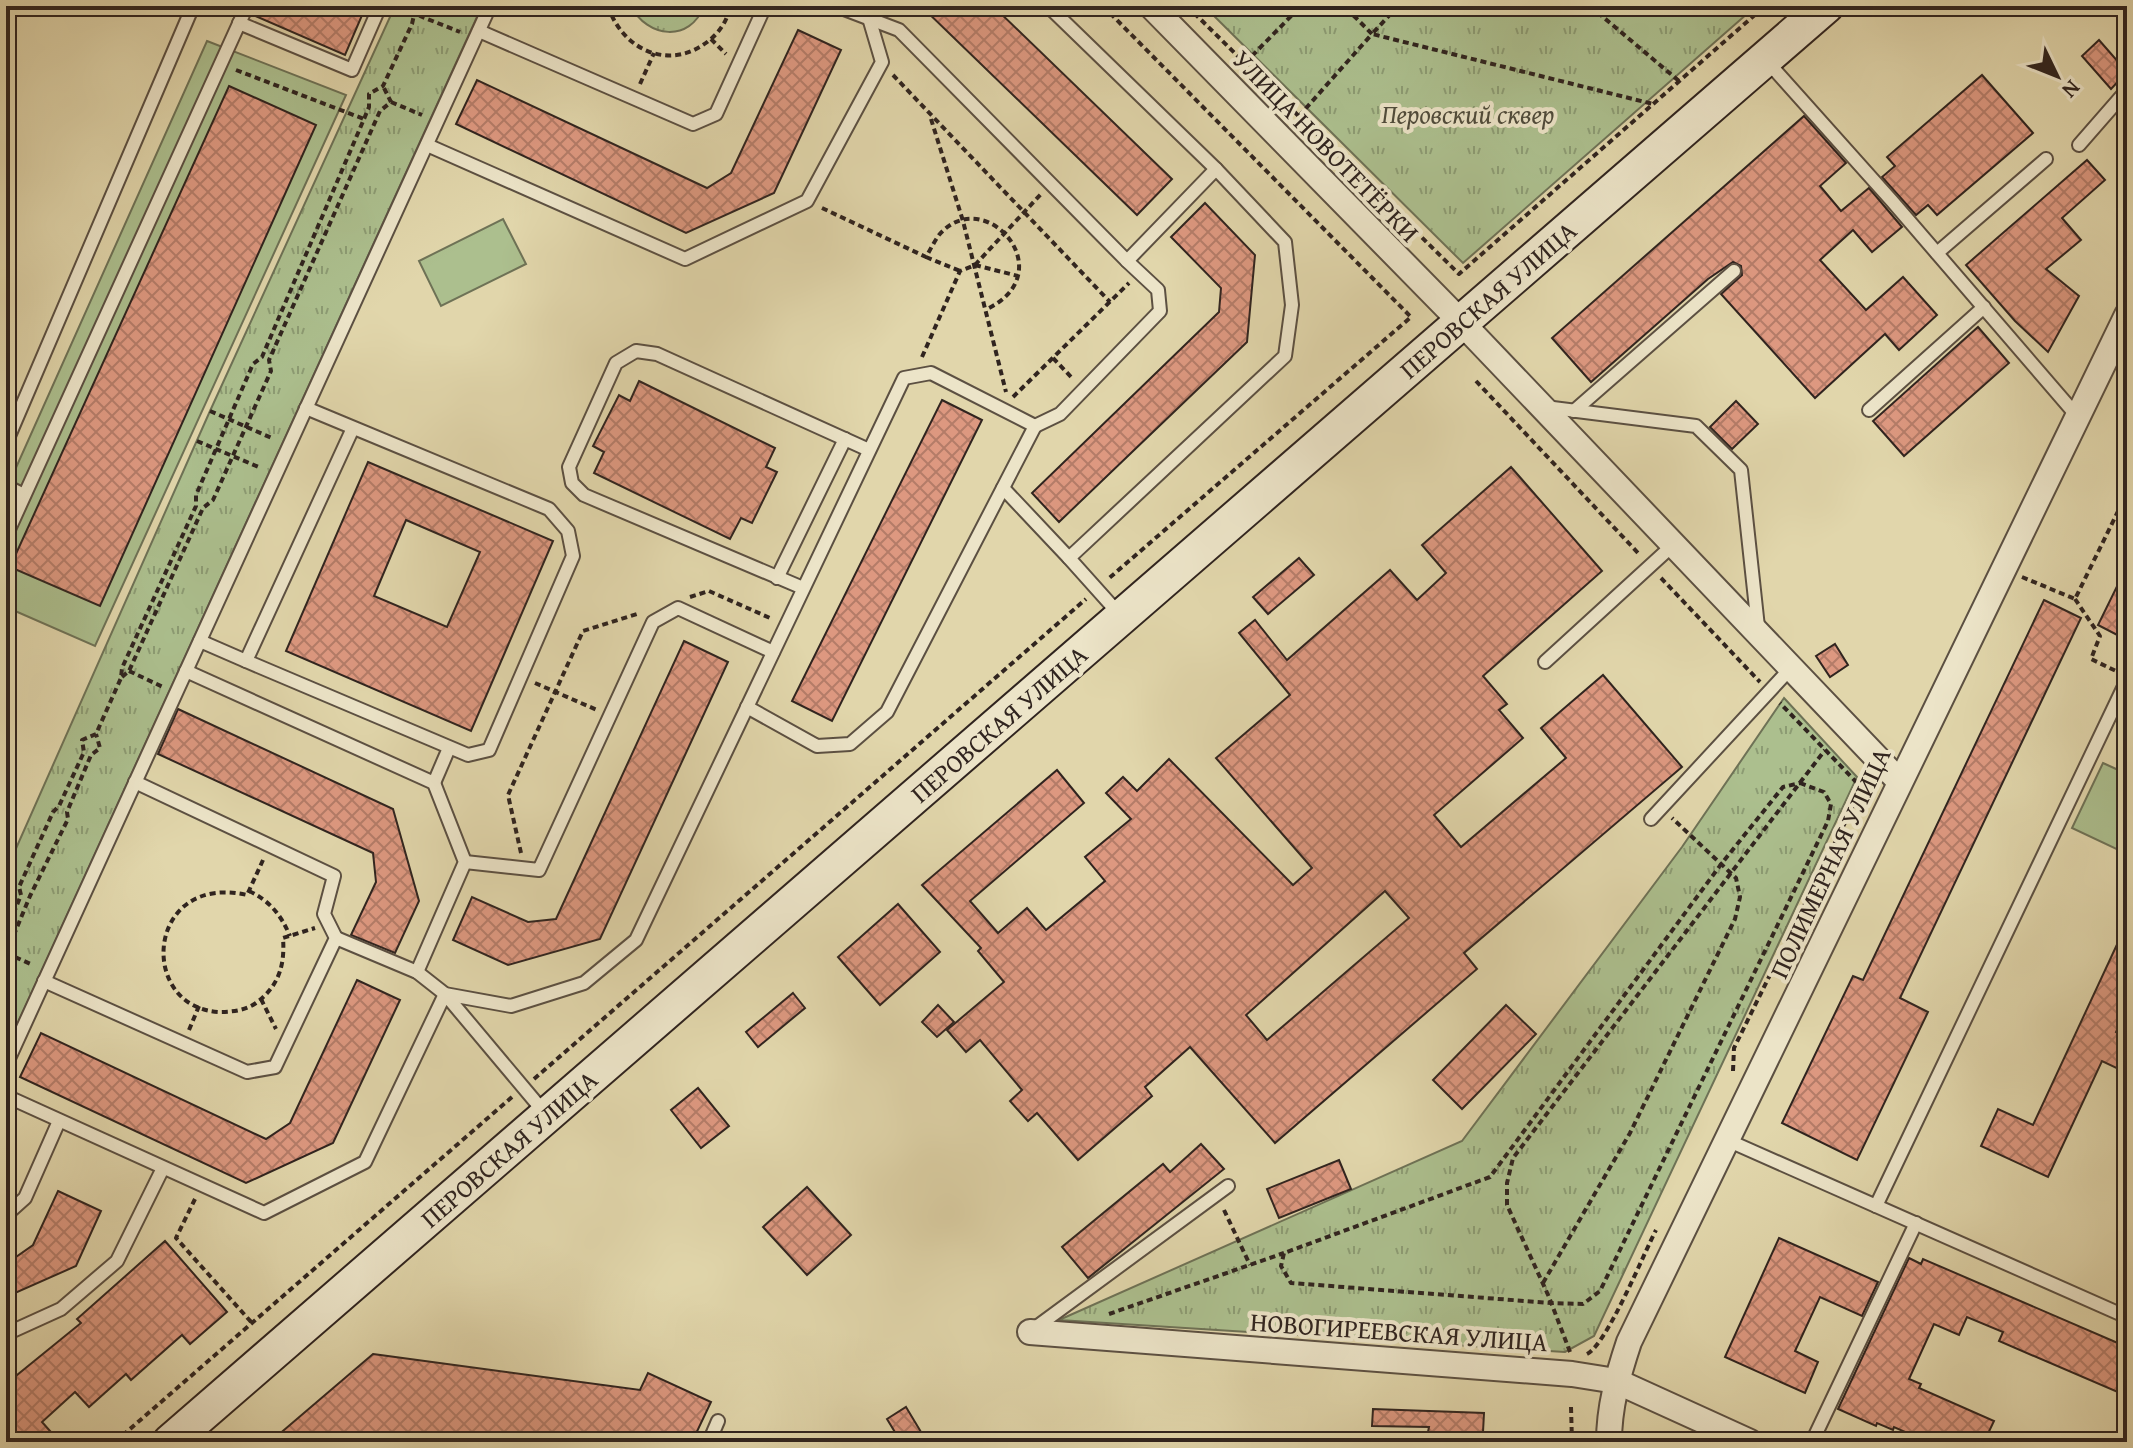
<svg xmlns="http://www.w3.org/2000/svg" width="2133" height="1448" viewBox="0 0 2133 1448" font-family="'Gentium Book Plus',serif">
  <defs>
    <pattern id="grass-tufts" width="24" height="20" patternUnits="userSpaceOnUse" patternTransform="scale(2)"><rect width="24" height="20" fill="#acbf8e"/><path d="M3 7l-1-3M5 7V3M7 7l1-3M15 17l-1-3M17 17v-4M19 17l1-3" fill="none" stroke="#8c9b73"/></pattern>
    <pattern id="building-cross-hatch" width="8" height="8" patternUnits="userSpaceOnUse" patternTransform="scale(2)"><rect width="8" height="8" fill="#dd9880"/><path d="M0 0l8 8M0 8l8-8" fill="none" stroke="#b47c68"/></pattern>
  </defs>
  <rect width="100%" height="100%" fill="#e1d6ab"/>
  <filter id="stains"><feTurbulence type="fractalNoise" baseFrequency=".0025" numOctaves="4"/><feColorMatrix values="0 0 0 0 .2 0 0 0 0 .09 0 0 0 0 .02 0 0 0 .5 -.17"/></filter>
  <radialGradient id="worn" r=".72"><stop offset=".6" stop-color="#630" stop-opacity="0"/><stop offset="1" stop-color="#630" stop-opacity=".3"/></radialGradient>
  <g fill="url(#grass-tufts)" stroke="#6e7256" stroke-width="2">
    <path d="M395 6H482L6 1049V871L210 411Z"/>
    <path d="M631 6H704C690 43 647 38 631 6Z"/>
    <path d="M1204 6H1756L1463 263Z"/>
    <path d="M1784 698 1857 777 1594 1336 1565 1352 1059 1320 1462 1141 1682 847Z"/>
  </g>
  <g fill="#acbf8e" stroke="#6e7256" stroke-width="2">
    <path d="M207 41 346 95 95 646 6 607V490Z"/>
    <path d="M503 219 526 264 441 306 419 261Z"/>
    <path d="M2103 763 2127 774V854L2072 828Z"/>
  </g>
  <g fill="url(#building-cross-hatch)" stroke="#30241f" stroke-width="2" fill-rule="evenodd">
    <path d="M256 6H366L345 55 253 15Z"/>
    <path d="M921 6H993L1172 179 1137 215Z"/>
    <path d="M798 30 841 50 774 193 686 233 456 124 477 80 707 188 731 173Z"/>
    <path d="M2099 40 2127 72 2111 89 2082 56Z"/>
    <path d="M1982 75 2033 133 1937 215 1928 205 1916 215 1882 177 1895 166 1887 157Z"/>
    <path d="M229 86 316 125 100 606 10 567Z"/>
    <path d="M1804 116 1846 163 1820 186 1841 211 1869 188 1902 227 1872 252 1853 230 1820 260 1866 310 1903 277 1937 315 1899 350 1885 334 1815 398 1721 294 1742 275 1741 266 1733 262 1708 279 1591 382 1552 338Z"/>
    <path d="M2087 160 2105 180 2062 218 2081 240 2046 269 2079 296 2048 352 2015 321 1966 265Z"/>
    <path d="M1205 203 1255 255 1247 342 1059 522 1032 493 1219 312 1221 288 1171 237Z"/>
    <path d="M1978 327 2009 363 1904 456 1873 421Z"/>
    <path d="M639 381 775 448 766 467 777 472 752 523 741 518 730 539 594 473 604 452 593 446 619 395 630 401Z"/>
    <path d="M942 400 982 420 832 721 792 701Z"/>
    <path d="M1736 401 1758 424 1732 449 1710 427Z"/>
    <path d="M368 462 553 541 471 731 286 651ZM406 520 480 552 447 627 374 596Z"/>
    <path d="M1511 467 1602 571 1483 676 1507 704 1499 710 1523 738 1434 815 1461 847 1566 758 1541 728 1603 675 1682 767 1464 953 1477 969 1275 1143 1190 1047 1145 1087 1152 1096 1078 1160 1037 1113 1028 1121 1010 1101 1022 1090 980 1040 966 1052 947 1030 1004 982 978 951 981 948 922 885 1057 770 1084 803 970 901 998 933 1027 908 1046 930 1105 881 1085 857 1131 819 1106 793 1123 777 1137 791 1169 759 1293 885 1312 868 1216 758 1290 695 1239 633 1255 620 1287 660 1390 570 1417 600 1446 573 1422 545ZM1385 891 1409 918 1267 1040 1246 1015Z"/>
    <path d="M1299 558 1314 575 1268 614 1253 597Z"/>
    <path d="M2127 566V640L2098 625Z"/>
    <path d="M2044 600 2081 618 1900 998 1928 1012 1857 1160 1782 1123 1853 976 1863 980Z"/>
    <path d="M684 641 728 662 600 939 508 965 453 940 472 897 528 922 556 919Z"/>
    <path d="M1835 644 1848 665 1830 677 1816 656Z"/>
    <path d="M178 709 393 809 419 901 395 953 351 935 376 882 373 853 158 754Z"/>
    <path d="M898 904 940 952 880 1005 838 957Z"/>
    <path d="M2127 923V1009L2116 1032 2127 1038V1073L2102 1061 2048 1177 1981 1146 1998 1109 2033 1125Z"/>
    <path d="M357 980 400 1000 333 1143 246 1183 20 1077 41 1033 266 1139 290 1123Z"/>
    <path d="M793 993 805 1008 758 1047 746 1032Z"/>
    <path d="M938 1005 954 1022 937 1037 922 1022Z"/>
    <path d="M1506 1005 1536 1034 1462 1109 1433 1080Z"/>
    <path d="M698 1088 729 1126 701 1148 671 1110Z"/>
    <path d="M1201 1144 1224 1169 1088 1278 1062 1247 1163 1164 1170 1172Z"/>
    <path d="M1339 1160 1351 1189 1279 1218 1267 1189Z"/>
    <path d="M807 1187 851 1235 807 1275 763 1227Z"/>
    <path d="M58 1191 101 1211 76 1266 6 1297V1264L33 1245Z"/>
    <path d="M1779 1238 1878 1282 1862 1316 1820 1297 1795 1351 1818 1362 1805 1393 1725 1357Z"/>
    <path d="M165 1241 227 1312 190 1344 182 1335 131 1380 126 1374 89 1407 75 1392 42 1422 50 1431 37 1442 29 1434 19 1442H6V1384L81 1323 77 1319Z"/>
    <path d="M1909 1258 1921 1264 1923 1259 2127 1347V1396L1999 1341 2003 1332 1967 1317 1959 1335 1934 1324 1909 1379 1921 1384 1919 1388 1994 1421 1984 1442H1928L1894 1427 1893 1430 1877 1423 1876 1426 1838 1409Z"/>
    <path d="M373 1354 640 1390 648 1373 711 1402 692 1442H449L394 1434 384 1442H270Z"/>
    <path d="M906 1407 927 1442H901L887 1419Z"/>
    <path d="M1373 1409 1484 1413 1483 1432H1428L1429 1427 1372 1426Z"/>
  </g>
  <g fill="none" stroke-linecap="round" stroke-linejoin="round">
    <g stroke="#5c5042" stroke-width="16">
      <g id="service">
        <path d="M836 6 899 30 1127 261"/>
        <path d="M239 23 352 70 380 6"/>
        <path d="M479 31 693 124 716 114 765 6"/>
        <path d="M1766 60 1892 201 2077 416"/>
        <path d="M427 145 685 259 807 201 882 62 869 18 877 6"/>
        <path d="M2079 145 2127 90"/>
        <path d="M1937 253 2046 159"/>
        <path d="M1545 407 1696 426 1741 470 1758 627"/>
        <path d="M306 408 549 509 568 531 573 556 489 750 468 755 246 661 353 428"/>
        <path d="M1869 410 1984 307"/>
        <path d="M1574 411 1734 271"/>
        <path d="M6 443 193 6"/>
        <path d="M6 486 24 495"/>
        <path d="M1003 488 1069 558 1285 356 1292 305 1285 242 1216 169 1048 6"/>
        <path d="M6 536 247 6"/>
        <path d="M1069 558 1120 615"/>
        <path d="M777 578 845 439"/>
        <path d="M803 588 584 495 572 483 569 467 616 363 636 351 657 354 869 450"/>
        <path d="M200 641 246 661"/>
        <path d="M1545 662 1673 545"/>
        <path d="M186 671 434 783 465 862 417 972"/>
        <path d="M747 707 817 746 850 744 887 712 1035 426"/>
        <path d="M434 783 449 748"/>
        <path d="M1651 819 1791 668"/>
        <path d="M465 862 539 870 653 622 678 608 773 652"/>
        <path d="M336 938 417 972 445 994 511 1006 584 983 636 940 904 378 931 373 1035 426 1060 414 1160 311 1158 290 1127 261 1216 169"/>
        <path d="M44 981 247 1072 275 1067 336 938 324 914 334 876 135 782"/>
        <path d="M6 1065 490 6"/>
        <path d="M6 1096 264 1213 365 1162 445 994 544 1112"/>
        <path d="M1727 1140 2127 1317"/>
        <path d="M1876 1206 2127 680"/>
        <path d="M6 1215 25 1198 59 1121"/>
        <path d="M1031 1331 1228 1186"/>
        <path d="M6 1334 61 1309 117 1261 163 1168"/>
        <path d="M709 1442 718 1421"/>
        <path d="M1812 1442 1916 1223"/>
      </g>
    </g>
    <g stroke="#5c5042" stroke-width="28">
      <g id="minor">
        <path d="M1151 6 1462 323 1899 781"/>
        <path d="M1030 1332 1572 1374 1616 1381 1750 1442"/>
        <path d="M1609 1442C1609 1407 1618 1375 1629 1342L2127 315"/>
      </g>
    </g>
    <g stroke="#30241f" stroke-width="38">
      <path id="secondary" d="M170 1442 1826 6"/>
    </g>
    <g stroke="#30241f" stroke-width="4" stroke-dasharray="6 4" stroke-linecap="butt">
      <path d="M425 6 420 16 460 32"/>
      <path d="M608 6C623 52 673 73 712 38 721 30 728 19 730 6"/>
      <path d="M1103 6 1411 317 1107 580"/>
      <path d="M1187 6 1459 274 1765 6"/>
      <path d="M1398 6 1372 34 1653 104"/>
      <path d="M1590 6 1679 81"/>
      <path d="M1751 6 1752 17"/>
      <path d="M2123 6 2127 10"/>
      <path d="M396 7 412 14"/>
      <path d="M711 39 726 54"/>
      <path d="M1245 63 1301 6"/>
      <path d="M236 70 364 119"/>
      <path d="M893 75 1110 302"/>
      <path d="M640 84 654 53"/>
      <path d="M391 102 422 115"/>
      <path d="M1299 116 1372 34 1344 6"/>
      <path d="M931 119 963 221 1006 392"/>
      <path d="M822 208 926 257C930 250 934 242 939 235 984 182 1064 272 987 309"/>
      <path d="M926 257 960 271"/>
      <path d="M975 265 1018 276"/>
      <path d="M922 357 960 271 975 265 1041 194"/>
      <path d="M1053 358 1073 379"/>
      <path d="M1476 381 1639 554"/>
      <path d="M1013 397 1129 283"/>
      <path d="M210 411 274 439"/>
      <path d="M197 441 261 468"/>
      <path d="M2022 577 2075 599 2127 493"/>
      <path d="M1661 578 1760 682"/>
      <path d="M690 597 709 591 770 618"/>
      <path d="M2075 599 2100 636 2091 659 2116 671"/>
      <path d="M129 671 163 687"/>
      <path d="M122 677 129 671 203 508 213 500 271 371 269 360 380 111 391 102 383 86"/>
      <path d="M535 683 597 710"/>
      <path d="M1800 783 1824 792 1831 804 1828 821 1600 1291 1583 1304 1551 1303 1291 1283 1281 1266 1284 1253 1490 1177 1722 863 1783 787Z"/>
      <path d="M521 853 508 795 583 631 640 613"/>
      <path d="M263 860 247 895C145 872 137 1009 220 1012 233 1012 246 1010 256 1003 279 986 285 965 283 938L315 928"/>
      <path d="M249 891C270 901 281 915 290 936"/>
      <path d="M6 932 21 895 19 887 53 812 59 806 84 752 82 740 96 734 121 678 122 668 196 506V495L253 364 262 357 364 119 369 107V94L383 86 412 24 416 6"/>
      <path d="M6 953 33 965"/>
      <path d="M6 954 30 896 68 819 67 812 91 755 100 748 96 734"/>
      <path d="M261 999 276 1029"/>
      <path d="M189 1030 199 1006"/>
      <path d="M1733 1071 1734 1048 1862 788 1780 703"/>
      <path d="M534 1079 1086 599"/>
      <path d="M195 1199 176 1238 252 1323"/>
      <path d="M1224 1210 1250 1265"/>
      <path d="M1543 1283 1630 1133 1735 919 1740 897 1736 878 1672 818"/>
      <path d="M1109 1314 1284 1253"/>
      <path d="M1570 1352 1549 1297 1507 1205V1183L1513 1158 1825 750"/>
      <path d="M1587 1354C1607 1344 1644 1253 1656 1230"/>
      <path d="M1571 1407 1572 1442"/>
      <path d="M115 1442 512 1097"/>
    </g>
    <use href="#service" stroke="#ece4c8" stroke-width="12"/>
    <use href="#minor" stroke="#ece4c8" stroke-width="24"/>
    <use href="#secondary" stroke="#ece4c8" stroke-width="34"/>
  </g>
  <g text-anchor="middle" stroke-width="8" stroke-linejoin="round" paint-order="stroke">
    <g font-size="26" font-style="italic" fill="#4f4b3b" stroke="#ece4c8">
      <text x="1468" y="123">Перовский сквер</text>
    </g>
    <g font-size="26" fill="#30241f" stroke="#ece4c8">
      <text transform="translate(1326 146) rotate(46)" y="9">УЛИЦА НОВОТЕТЁРКИ</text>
      <text transform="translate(1488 300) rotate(-41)" y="9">ПЕРОВСКАЯ УЛИЦА</text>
      <text transform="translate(999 724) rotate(-41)" y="9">ПЕРОВСКАЯ УЛИЦА</text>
      <text transform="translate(1830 863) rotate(-65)" y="9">ПОЛИМЕРНАЯ УЛИЦА</text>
      <text transform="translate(509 1149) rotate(-41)" y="9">ПЕРОВСКАЯ УЛИЦА</text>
      <text transform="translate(1399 1332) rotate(4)" y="9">НОВОГИРЕЕВСКАЯ УЛИЦА</text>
    </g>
  </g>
  <rect width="2133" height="1448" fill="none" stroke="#e1d6ab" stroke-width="32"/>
  <rect x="8" y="8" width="2117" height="1432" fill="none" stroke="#30241f" stroke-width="4"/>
  <rect x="16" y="16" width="2101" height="1416" fill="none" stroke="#30241f" stroke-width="2"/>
  <g transform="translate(2057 76) rotate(133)" stroke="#ece4c8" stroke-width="6" paint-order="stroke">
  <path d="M0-6L14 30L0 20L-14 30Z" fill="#30241f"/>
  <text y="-12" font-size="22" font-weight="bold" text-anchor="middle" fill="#30241f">N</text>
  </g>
  <rect width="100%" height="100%" filter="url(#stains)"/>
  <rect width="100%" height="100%" fill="url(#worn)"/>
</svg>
